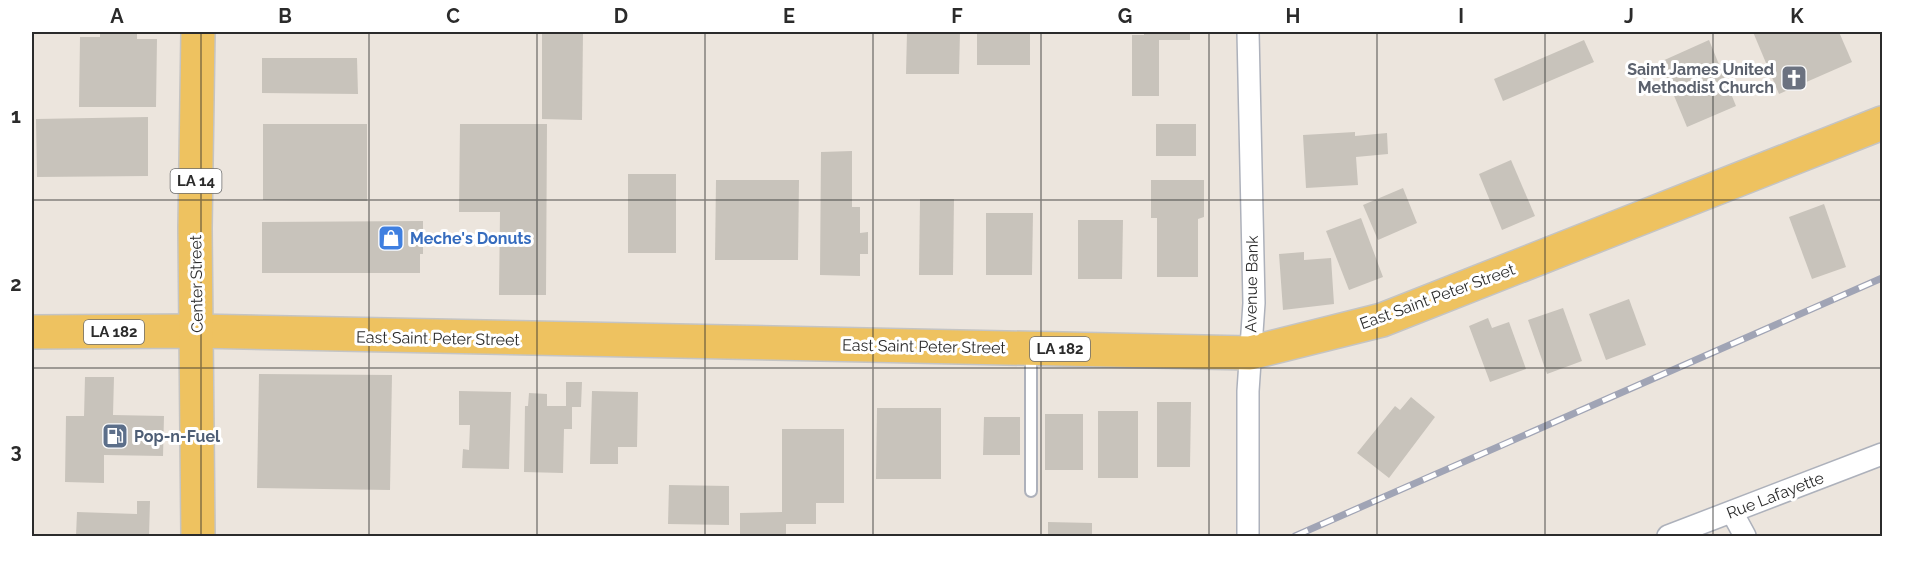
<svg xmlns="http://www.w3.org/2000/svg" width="1914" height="568" viewBox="0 0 1914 568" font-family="Raleway,sans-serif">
  <rect width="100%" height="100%" fill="#ece5dd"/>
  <g fill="#c8c3bb">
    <path d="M100 32H137V39H157L156 107H79L80 37H100Z"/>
    <path d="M542 32H583L582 120 542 119Z"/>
    <path d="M907 32H960L959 74H906Z"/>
    <rect x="977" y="32" width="53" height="33"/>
    <path d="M1144 32H1190V40H1159V96H1132V35H1144Z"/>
    <path d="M1753 32H1839L1852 62 1779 94Z"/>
    <path d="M1584 40 1594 62 1503 101 1494 79Z"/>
    <path d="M1709 40 1736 106 1687 127 1660 62Z"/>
    <path d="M262 58H357L358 94 262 93Z"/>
    <path d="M148 117V176L37 177 36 119Z"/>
    <path d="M263 124H367V201L263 200Z"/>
    <path d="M460 124H547L546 295H499L500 212H459Z"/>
    <rect x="1156" y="124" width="40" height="32"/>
    <path d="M1355 132V136L1387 133 1388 154 1356 157 1358 185 1306 188 1303 135Z"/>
    <path d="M852 151V207H860V233L868 232V254H860V276L820 275 821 152Z"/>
    <path d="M1511 160 1535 216 1502 230 1479 174Z"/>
    <rect x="628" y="174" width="48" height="79"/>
    <path d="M716 180H799L798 260H715Z"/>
    <path d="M1151 180H1204V217L1198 219V277H1157V218H1151Z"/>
    <path d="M1403 188 1417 223 1378 240 1363 205Z"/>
    <path d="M920 199H954L953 275H919Z"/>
    <path d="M1824 204 1846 267 1812 279 1789 217Z"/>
    <path d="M986 213H1033L1032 275H986Z"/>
    <path d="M1361 218 1383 277 1349 290 1326 231Z"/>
    <path d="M1078 220H1123L1122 279H1078Z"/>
    <path d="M423 221V254H420V273H262V222Z"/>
    <path d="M1304 252V260L1331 258 1334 304 1283 310 1279 254Z"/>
    <path d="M1629 299 1646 345 1606 360 1589 314Z"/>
    <path d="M1563 308 1582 361 1547 374 1528 320Z"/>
    <path d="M1488 318 1492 328 1509 322 1526 369 1490 382 1469 326Z"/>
    <path d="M259 374 392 375 390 490 257 488Z"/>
    <path d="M85 377H114L113 415 164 416 163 456 104 455V483L65 482 66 416H84Z"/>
    <path d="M566 382H582L581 407H572V429H564L563 473 524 472 525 406H528L529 393 547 394V406H566Z"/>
    <path d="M459 391 511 392 509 469 462 468 463 449 469 450 470 425H459Z"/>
    <path d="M592 391 638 392 637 447H618V464H590Z"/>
    <path d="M1411 397 1435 417 1389 478 1357 453 1395 406 1400 410Z"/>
    <path d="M1157 402H1191L1190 467H1157Z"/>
    <path d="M877 408H941V479H876Z"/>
    <rect x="1098" y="411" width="40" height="67"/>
    <rect x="1045" y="414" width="38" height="56"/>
    <path d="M984 417H1020V455H983Z"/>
    <path d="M782 429H844V503H816V524H786V536H740V513L782 512Z"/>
    <path d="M669 485 729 486V525L668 524Z"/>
    <path d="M137 501H150L149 536H76L77 512 137 514Z"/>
    <path d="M1048 522 1092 523V536H1048Z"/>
  </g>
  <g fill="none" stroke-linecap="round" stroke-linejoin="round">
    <g stroke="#adb1bb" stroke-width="14">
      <path id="lane" d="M1031 352V491"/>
    </g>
    <g stroke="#adb1bb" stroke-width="24">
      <g id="street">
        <path d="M1248 32 1254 303 1248 391V536"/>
        <path d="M1732 512 1745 536"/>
        <path d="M1668 536 1882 454"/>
      </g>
    </g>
    <g stroke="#c4c4c4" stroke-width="36">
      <g id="primary">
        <path d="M32 332 196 331 1250 353 1382 320 1882 123"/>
        <path d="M198 536 195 228 198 32"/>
      </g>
    </g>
    <use href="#lane" stroke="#fff" stroke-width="10"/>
    <use href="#street" stroke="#fff" stroke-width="21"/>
    <use href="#primary" stroke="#eec260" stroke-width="33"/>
    <g stroke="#a0a4b5" stroke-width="7">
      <path id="rail" d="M1295 536 1882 278"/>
    </g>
    <use href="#rail" stroke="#fff" stroke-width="4.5" stroke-dasharray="14" stroke-linecap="butt"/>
  </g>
  <path fill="none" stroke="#2b2b2b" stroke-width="1.5" stroke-opacity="0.55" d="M201 32V536M369 32V536M537 32V536M705 32V536M873 32V536M1041 32V536M1209 32V536M1377 32V536M1545 32V536M1713 32V536M32 200H1882M32 368H1882"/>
  <defs>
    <g id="church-square" transform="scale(1.35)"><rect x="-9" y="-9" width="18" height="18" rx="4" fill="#6b7280" stroke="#fff"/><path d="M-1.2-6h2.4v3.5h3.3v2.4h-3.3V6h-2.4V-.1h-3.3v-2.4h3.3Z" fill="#fff"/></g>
    <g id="shop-square" transform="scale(1.35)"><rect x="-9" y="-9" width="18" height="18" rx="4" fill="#3f7fe0" stroke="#fff"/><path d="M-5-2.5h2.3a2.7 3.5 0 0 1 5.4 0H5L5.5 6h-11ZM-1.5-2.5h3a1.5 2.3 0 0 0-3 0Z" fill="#fff"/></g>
    <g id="fuel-square" transform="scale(1.35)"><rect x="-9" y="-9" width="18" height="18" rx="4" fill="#5c6f8a" stroke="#fff"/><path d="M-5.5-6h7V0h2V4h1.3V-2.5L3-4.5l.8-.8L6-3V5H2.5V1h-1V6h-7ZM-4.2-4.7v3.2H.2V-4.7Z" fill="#fff"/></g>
  </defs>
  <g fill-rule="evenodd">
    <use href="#church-square" x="1794" y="78"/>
    <use href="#shop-square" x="391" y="238"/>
    <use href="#fuel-square" x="115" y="436"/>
  </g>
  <g text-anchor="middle" stroke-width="6" stroke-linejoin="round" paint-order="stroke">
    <g fill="#fff" stroke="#6b6b6b" stroke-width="1.5">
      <rect x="170.5" y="169" width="51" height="24" rx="4.5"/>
      <rect x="84" y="320" width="60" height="24" rx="4.5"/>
      <rect x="1030" y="337" width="60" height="24" rx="4.5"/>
    </g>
    <g font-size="15" font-weight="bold" fill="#2b2b2b">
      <text x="196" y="186">LA 14</text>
      <text x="114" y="337">LA 182</text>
      <text x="1060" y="354">LA 182</text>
    </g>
    <g font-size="16" font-weight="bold" fill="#5b616d" stroke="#fff" text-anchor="end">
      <text x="1774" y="75">Saint James United<tspan x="1774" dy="18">Methodist Church</tspan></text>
    </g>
    <g font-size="16" font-weight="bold" fill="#366cbe" stroke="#fff" text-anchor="start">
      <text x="410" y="244">Meche's Donuts</text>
    </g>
    <g font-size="16" fill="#2b2b2b" stroke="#fff">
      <text transform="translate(196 284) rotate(-91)" y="6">Center Street</text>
      <text transform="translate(1251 284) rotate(-89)" y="6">Avenue Bank</text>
      <text transform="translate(1437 296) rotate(-20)" y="6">East Saint Peter Street</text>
      <text transform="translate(438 338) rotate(1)" y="6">East Saint Peter Street</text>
      <text transform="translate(924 346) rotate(1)" y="6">East Saint Peter Street</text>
      <text transform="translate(1775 495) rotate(-21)" y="6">Rue Lafayette</text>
    </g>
    <g font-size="16" font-weight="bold" fill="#4e5e75" stroke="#fff" text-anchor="start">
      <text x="134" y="442">Pop-n-Fuel</text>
    </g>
  </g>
  <rect width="1914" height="568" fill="none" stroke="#ffffff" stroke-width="66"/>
  <rect x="33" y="33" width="1848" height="502" fill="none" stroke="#2b2b2b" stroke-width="2"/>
  <g font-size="20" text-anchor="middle" font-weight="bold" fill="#2b2b2b">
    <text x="117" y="23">A</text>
    <text x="285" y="23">B</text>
    <text x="453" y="23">C</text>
    <text x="621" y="23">D</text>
    <text x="789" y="23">E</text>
    <text x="957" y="23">F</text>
    <text x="1125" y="23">G</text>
    <text x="1293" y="23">H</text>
    <text x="1461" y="23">I</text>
    <text x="1629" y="23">J</text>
    <text x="1797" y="23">K</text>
    <text x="16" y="123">1</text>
    <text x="16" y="291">2</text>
    <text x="16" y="458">3</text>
  </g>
</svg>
